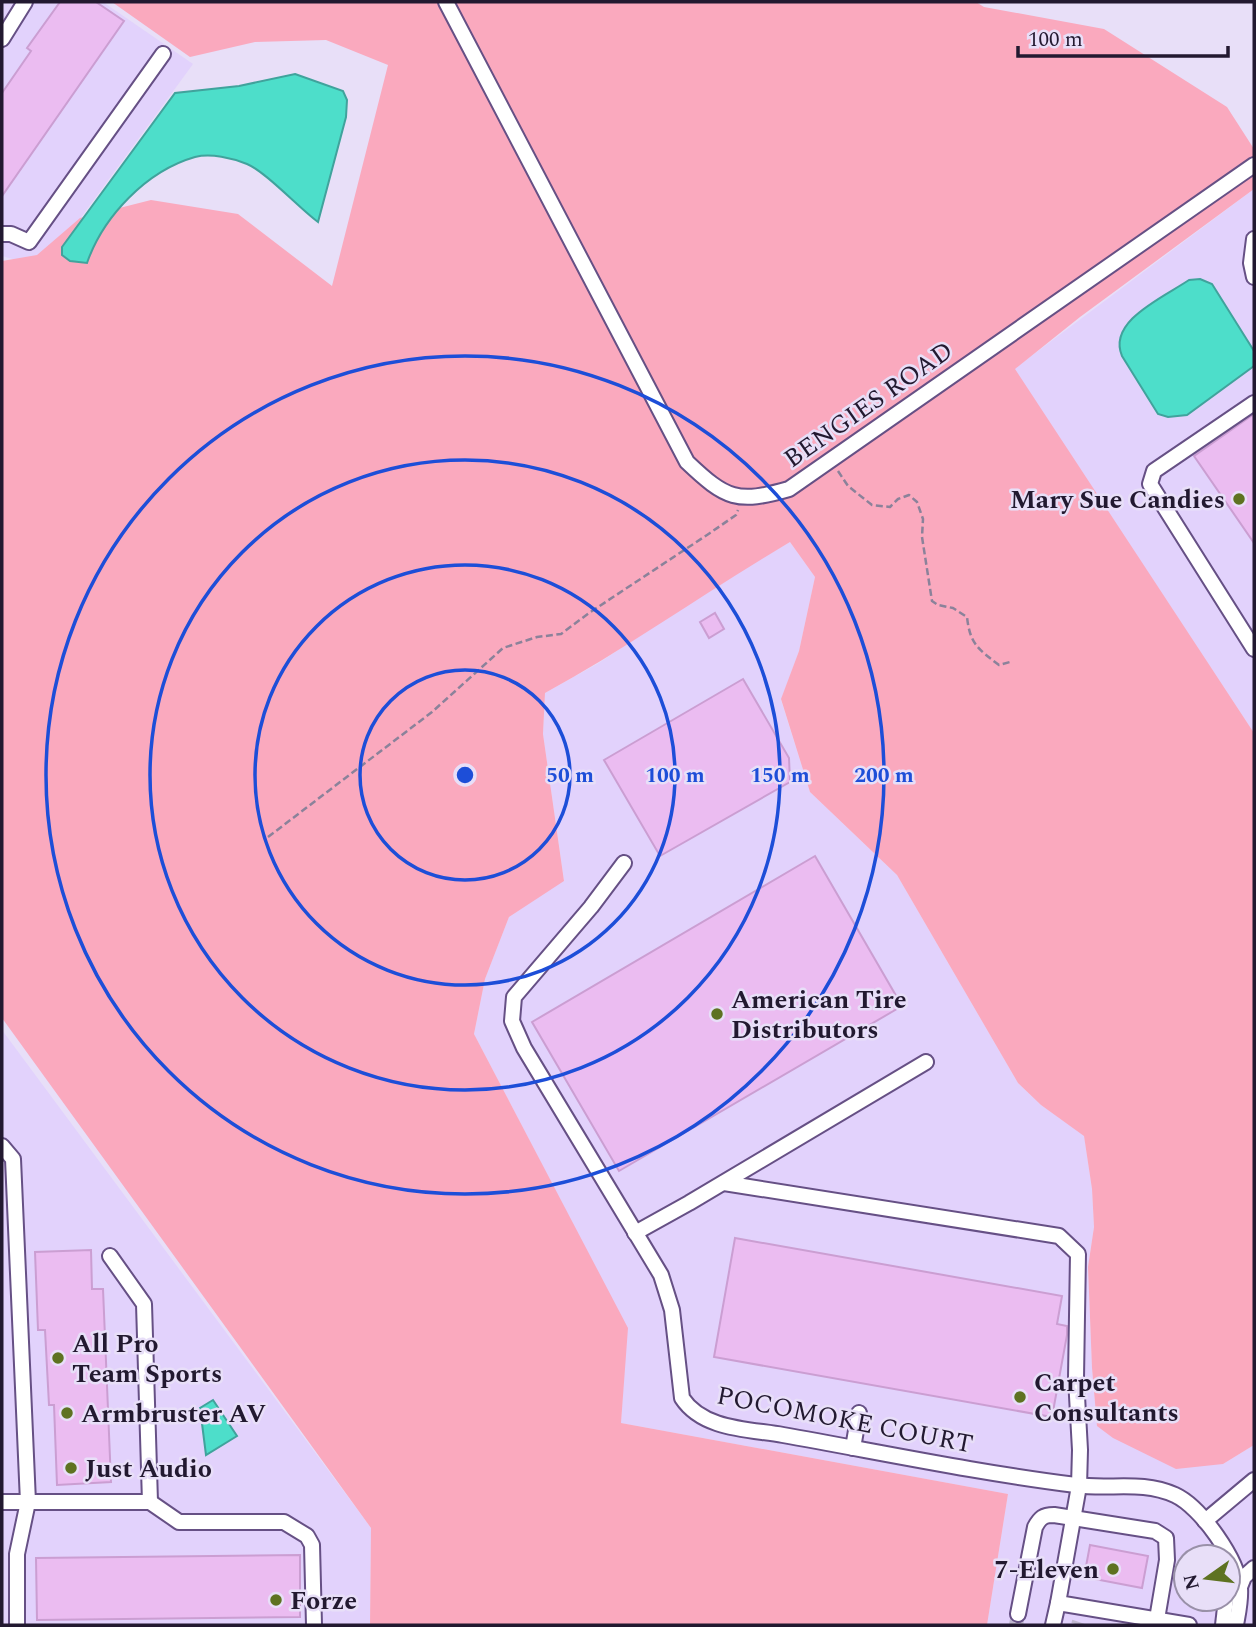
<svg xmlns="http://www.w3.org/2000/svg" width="1256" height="1627" viewBox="0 0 1256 1627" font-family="Spectral,serif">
  <rect width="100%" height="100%" fill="#e8dff8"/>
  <g fill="#e2d2fc" fill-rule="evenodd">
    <path d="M2 2H103L193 64 44 268 2 256Z"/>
    <path d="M1254 189V733L1014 369Z"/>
    <path d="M790 542 815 577 799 651 781 700 810 792 897 875 1018 1083 1041 1105 1084 1135 1092 1189 1094 1227 1088 1267 1092 1368 1097 1426 1223 1464 1254 1445V1625H987L1008 1494 621 1423 627 1328 474 1034 485 979 509 917 564 880 543 734 545 693 597 664 731 576ZM1186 1557H1228V1599H1186Z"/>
    <path d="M2 1030 371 1528 370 1625H2Z"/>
  </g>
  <path fill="#faa9be" d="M112 2H976L984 7 1104 29 1227 107 1254 149V189L1080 317 1015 369 1254 733V1445L1223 1464 1176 1469 1113 1438 1097 1426 1092 1368 1088 1267 1094 1227 1092 1189 1084 1136 1041 1105 1018 1083 897 875 810 792 781 699 799 651 815 577 790 542C707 591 629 647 545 693L543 734 564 881 509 917 485 979 474 1034 628 1328 621 1423 1008 1494 987 1625H370L371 1528 2 1018V261L37 255 80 218 151 200 238 214 332 286 388 65 326 40 255 42 190 57Z"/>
  <g fill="#4ddeca" stroke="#40a39c" stroke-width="2">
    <path d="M295 74 343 91 347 100 346 117 318 222C299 208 266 172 247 164 232 158 211 153 195 157 146 171 103 217 87 263L70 261 62 255V247L175 93 239 86Z"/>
    <path d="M1200 279 1212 284 1254 351V366L1187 415 1168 417 1158 414 1122 356C1107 321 1164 297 1189 280Z"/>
    <path d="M213 1400 237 1436 206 1455 200 1408Z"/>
  </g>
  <g fill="#ebbcf1" stroke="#cb9ed2" stroke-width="2">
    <path d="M60 2H96L124 21 2 196V93L31 51 27 48Z"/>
    <path d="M1254 414V543L1194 456Z"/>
    <path d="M715 613 724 629 709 638 700 622Z"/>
    <path d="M743 679 789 758 790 782 660 856 604 760Z"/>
    <path d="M815 856 902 1006 619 1171 532 1022Z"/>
    <path d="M735 1238 1062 1296 1057 1324 1067 1326V1335L1052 1417 714 1357Z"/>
    <path d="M91 1250 92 1289H103L111 1482 57 1485 54 1405H49L45 1330H38L35 1252Z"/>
    <path d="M1090 1545 1148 1556 1142 1588 1084 1577Z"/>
    <path d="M300 1555V1617L37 1620 36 1558Z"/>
  </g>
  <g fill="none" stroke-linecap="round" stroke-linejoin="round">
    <g stroke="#c0b7d0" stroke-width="14" stroke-dasharray="14 7" stroke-linecap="butt">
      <path d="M1016 1625 1018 1614"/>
      <path d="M1078 1625 1079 1622"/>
    </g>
    <g stroke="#665085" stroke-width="18">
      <g id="minor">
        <path d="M446 2 687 462C726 499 737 504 789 489L1254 165"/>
        <path d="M2 39 25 2"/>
        <path d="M2 234H11L29 242 163 54"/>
        <path d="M1254 239 1251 263 1254 277"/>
        <path d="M1254 403 1154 471 1150 484 1254 649"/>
        <path d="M624 863 591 907 514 997 512 1021 524 1048 661 1275 672 1310 682 1398C703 1430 749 1429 783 1435 879 1452 979 1473 1076 1485 1110 1490 1141 1480 1175 1495 1201 1507 1238 1560 1240 1588 1241 1601 1238 1613 1236 1625"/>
        <path d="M2 1146 13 1159 28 1502 17 1554V1625"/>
        <path d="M724 1183 1059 1236 1078 1254 1076 1378 1080 1450 1079 1486 1058 1603 1189 1625"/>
        <path d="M635 1233 689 1203 926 1062"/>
        <path d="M110 1256 144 1304 150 1502"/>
        <path d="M853 1448 859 1413"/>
        <path d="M2 1502H150L179 1522H284L307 1536 312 1545 314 1625"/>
        <path d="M1205 1521 1254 1480"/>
        <path d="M1240 1587 1244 1577 1254 1568"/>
        <path d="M1018 1614 1035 1527C1040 1518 1043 1515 1054 1515L1155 1531 1166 1538 1167 1560 1156 1625"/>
        <path d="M1053 1625 1058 1603"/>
        <path d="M1223 1625 1226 1599"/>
      </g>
    </g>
    <g stroke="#8b829a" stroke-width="2.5" stroke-dasharray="7 3.5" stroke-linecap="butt">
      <path d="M838 471 848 486 872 505 890 507 898 499 909 495 917 502 923 519 922 537 932 601 938 605 953 608 967 617C970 644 978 649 999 665L1010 662"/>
      <path d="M268 837 432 712 503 648 537 637 561 634 589 613 710 533 736 515 738 510"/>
    </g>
    <use href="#minor" stroke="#fff" stroke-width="14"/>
  </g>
  <g fill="none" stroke="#1d4ed8" stroke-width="3.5">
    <circle cx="465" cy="775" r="105"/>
    <circle cx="465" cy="775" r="210"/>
    <circle cx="465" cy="775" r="315"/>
    <circle cx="465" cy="775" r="419"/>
  </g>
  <g fill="#5e7221" stroke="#e8dff8" stroke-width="2.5">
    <circle cx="1239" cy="499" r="7"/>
    <circle cx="717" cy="1014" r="7"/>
    <circle cx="58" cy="1358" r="7"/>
    <circle cx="1020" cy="1397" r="7"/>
    <circle cx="67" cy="1413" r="7"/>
    <circle cx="71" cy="1468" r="7"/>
    <circle cx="1113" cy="1569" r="7"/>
    <circle cx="276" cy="1600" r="7"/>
  </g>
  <g text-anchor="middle" stroke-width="5" stroke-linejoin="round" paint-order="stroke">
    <g font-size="26" fill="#221930" stroke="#e8dff8">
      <text transform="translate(868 404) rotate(-35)" y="9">BENGIES ROAD</text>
      <text transform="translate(845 1419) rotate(11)" y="9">POCOMOKE COURT</text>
    </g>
    <g font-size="26" font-weight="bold" fill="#221930" stroke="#e8dff8" text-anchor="start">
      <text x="1225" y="508" text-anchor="end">Mary Sue Candies</text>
      <text x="731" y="1008">American Tire<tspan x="731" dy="30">Distributors</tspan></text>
      <text x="72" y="1352">All Pro<tspan x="72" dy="30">Team Sports</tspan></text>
      <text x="1034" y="1391">Carpet<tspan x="1034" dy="30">Consultants</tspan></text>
      <text x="81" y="1422">Armbruster AV</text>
      <text x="85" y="1477">Just Audio</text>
      <text x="1099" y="1578" text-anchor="end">7-Eleven</text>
      <text x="290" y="1609">Forze</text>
    </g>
  </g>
  <circle cx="465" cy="775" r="10" fill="#1d4ed8" stroke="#e8dff8" stroke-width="3.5"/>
  <g font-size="21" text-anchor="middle" font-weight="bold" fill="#1d4ed8" stroke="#e8dff8" stroke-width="5" stroke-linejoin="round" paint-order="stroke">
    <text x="570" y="782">50 m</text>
    <text x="675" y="782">100 m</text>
    <text x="780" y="782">150 m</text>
    <text x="884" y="782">200 m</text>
  </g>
  <rect width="1256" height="1627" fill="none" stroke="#221930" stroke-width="7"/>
  <g transform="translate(1207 1578) rotate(256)"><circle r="33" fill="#e8dff8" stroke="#9990a8" stroke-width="2"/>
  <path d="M0-5L12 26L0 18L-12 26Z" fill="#5e7221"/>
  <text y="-10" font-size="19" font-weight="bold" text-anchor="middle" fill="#221930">N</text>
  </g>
  <path d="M1018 46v10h210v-10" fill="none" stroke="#221930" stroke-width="3.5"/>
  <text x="1028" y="46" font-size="21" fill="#221930" stroke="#e8dff8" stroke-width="5" paint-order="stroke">100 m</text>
</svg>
